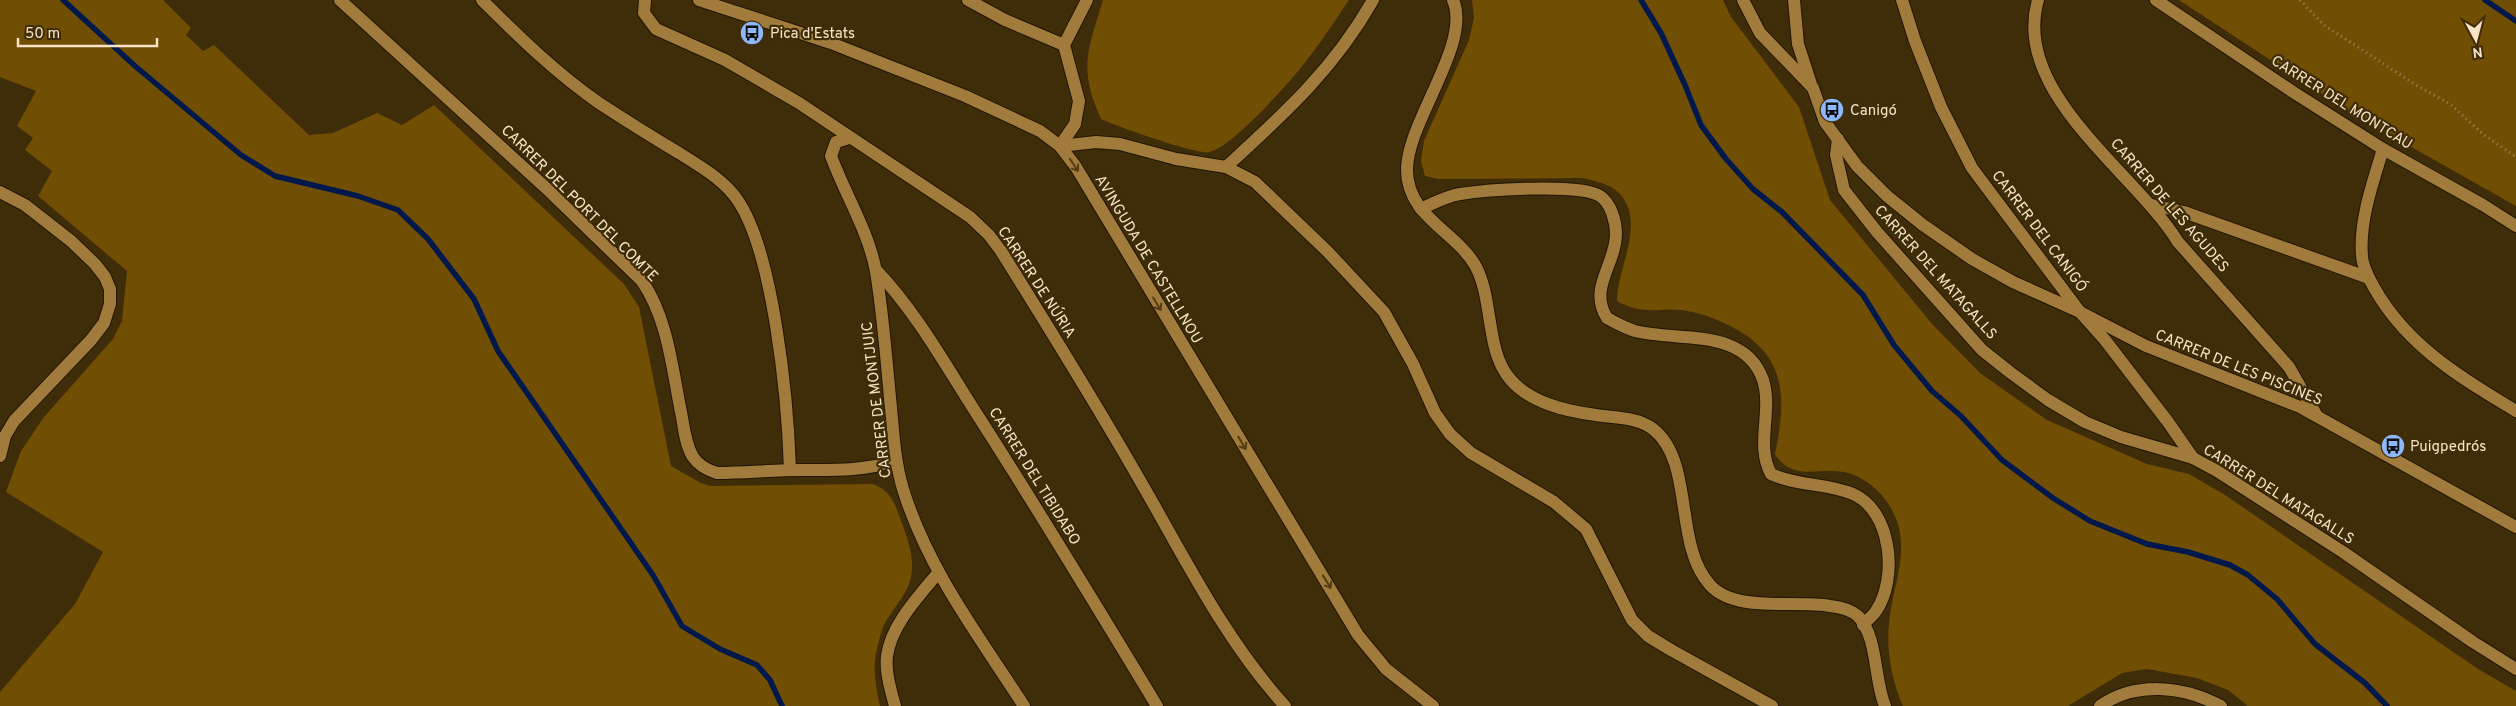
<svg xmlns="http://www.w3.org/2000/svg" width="2516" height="706" viewBox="0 0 2516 706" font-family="Overpass,sans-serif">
  <rect width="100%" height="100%" fill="#3f2c09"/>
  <g fill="#704e04">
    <path d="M0 0H163L191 28 186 35 203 51 214 45 309 135 333 133 377 113 402 125 434 105 624 284 639 307 671 466 701 483 710 486 873 484C891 491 894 502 900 518 907 537 915 557 911 577 907 596 891 610 883 627 880 634 879 642 877 649 872 668 876 688 880 706H0V692L75 604 103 552 6 492 21 451 44 417 113 339 122 321 127 271 38 196 52 171 25 150 33 138 17 126 36 91 0 77Z"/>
    <path d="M1103 0H1349C1336 19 1324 38 1310 56 1295 77 1232 148 1209 152 1197 155 1116 126 1101 119 1078 69 1088 50 1103 0Z"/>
    <path d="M1472 0H1723L1731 17 1799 107 1830 200 1933 325 1980 373 2047 420 2147 464 2189 474 2225 495 2478 669 2516 691V706H2248L2228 690 2197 678 2147 669 2122 673 2068 706H1903C1892 682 1886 650 1889 624 1892 586 1912 549 1893 512 1885 495 1867 478 1848 473 1822 466 1792 483 1775 454 1786 400 1788 357 1734 328 1717 319 1700 312 1680 310 1667 308 1652 312 1638 309 1631 308 1623 304 1617 301 1617 267 1647 222 1619 193 1611 184 1594 181 1583 178L1439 179 1425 176 1421 161 1424 141 1469 40 1474 18Z"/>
    <path d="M2179 0H2516V206L2353 114Z"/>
  </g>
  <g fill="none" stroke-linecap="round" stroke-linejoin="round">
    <g stroke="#00184b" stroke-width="5.5">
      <path d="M63 0 135 66 241 155 275 176 358 196 398 210 428 239 474 299 498 351 653 575 682 626 720 649 757 665 770 680 782 706"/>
      <path d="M1641 0 1661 33 1685 85 1701 125 1726 159 1753 189 1782 212 1863 295 1894 345 1932 391 1961 416 2002 460 2053 498 2090 521 2147 544 2188 552 2230 565 2248 575 2277 599 2315 644 2365 683 2387 706"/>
      <path d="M2485 0 2516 21"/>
    </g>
    <g stroke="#211503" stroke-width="14">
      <g id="minor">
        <path d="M340 0 546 188 642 281C668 319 672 368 681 412 684 427 685 444 693 457 699 466 707 470 717 473 745 473 773 470 802 470 836 470 862 471 896 461"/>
        <path d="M482 0C519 37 556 73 599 103 625 120 652 137 679 153 698 165 719 177 733 194 774 243 788 406 790 470"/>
        <path d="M645 0 644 13 656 29 725 60 799 103 970 217 989 235 1001 251C1049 328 1097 405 1142 484 1186 560 1225 640 1285 706"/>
        <path d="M699 0 831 43 965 96 1040 131 1060 146 1076 167 1358 635 1386 669 1433 706"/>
        <path d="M968 0 1005 20 1064 45"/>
        <path d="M1453 0C1472 44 1407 121 1407 170 1407 216 1455 231 1475 265 1494 299 1485 350 1510 379 1530 403 1566 411 1596 415 1614 418 1638 417 1653 429 1695 462 1673 544 1710 585 1735 613 1795 600 1830 606 1839 607 1851 610 1858 616 1878 637 1874 680 1885 706"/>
        <path d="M1743 0 1760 33 1813 88 1825 122 1857 166 1887 196 1923 225 1972 259 2013 282 2080 312 2146 346 2300 407 2516 527"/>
        <path d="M1794 0 1798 44 1811 84"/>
        <path d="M1902 0 1915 41 1941 107 1972 168 2080 312 2105 340 2168 422 2193 458"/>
        <path d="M2038 0C2011 93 2135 172 2178 242L2289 367 2317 416"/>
        <path d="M2156 0 2293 92 2383 149 2483 205 2516 226"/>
        <path d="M849 138 836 142 831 156C845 194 869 232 876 272 884 320 887 370 892 418 894 442 896 466 903 489 928 570 979 636 1024 706"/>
        <path d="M1838 139 1836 155 1844 190 1877 232 1982 350 2011 373 2048 400 2085 422 2121 437 2193 458 2217 471 2343 552 2473 642 2516 669"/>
        <path d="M1060 146 1096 142 1120 144 1176 159 1226 167 1255 182 1327 251 1384 312 1413 364 1435 413 1450 434 1471 453 1554 502 1586 529 1632 620 1648 636 1671 650 1772 706"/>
        <path d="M1060 146 1075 124 1079 101 1064 45 1087 0"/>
        <path d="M1226 167C1284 114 1334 69 1373 0"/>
        <path d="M0 192 25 205 71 241 95 264 105 277 110 289V304L104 323 91 340 14 421 5 436 0 456"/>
        <path d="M2152 205 2184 212 2369 278C2400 341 2457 376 2516 411"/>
        <path d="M1421 209C1433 203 1447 196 1460 194 1486 190 1579 183 1600 196 1611 203 1616 222 1616 234 1616 264 1588 288 1607 318 1616 323 1625 328 1635 331 1678 342 1745 327 1763 380 1773 411 1755 445 1771 474 1797 486 1827 483 1853 494 1892 511 1898 579 1876 611 1873 616 1867 620 1863 625"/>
        <path d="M876 270C918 314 947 368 980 419 1041 514 1099 610 1157 706"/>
        <path d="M2369 278C2366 271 2362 263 2362 256 2359 221 2373 182 2383 149"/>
        <path d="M895 706C891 691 885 672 887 656 891 625 919 596 938 573"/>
        <path d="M2100 706C2136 681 2183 686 2221 706"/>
      </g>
    </g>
    <path stroke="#9d8968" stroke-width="3" stroke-dasharray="1 4" stroke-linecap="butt" d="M2300 0 2324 25 2416 85 2450 104 2483 134 2516 157"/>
    <use href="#minor" stroke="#a07b3c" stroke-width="12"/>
  </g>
  <defs><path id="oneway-shaft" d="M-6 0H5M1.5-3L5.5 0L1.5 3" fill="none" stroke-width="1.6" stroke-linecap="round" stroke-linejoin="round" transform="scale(1.25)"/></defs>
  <g stroke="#523c13">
    <use href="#oneway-shaft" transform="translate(1074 165) rotate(56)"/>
    <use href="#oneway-shaft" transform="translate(1157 304) rotate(59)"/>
    <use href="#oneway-shaft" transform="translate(1242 443) rotate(59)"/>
    <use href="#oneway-shaft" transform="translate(1327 582) rotate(58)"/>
  </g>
  <defs>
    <g id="bus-disc" transform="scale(1.25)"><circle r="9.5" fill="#8db9fc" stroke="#3f2c09"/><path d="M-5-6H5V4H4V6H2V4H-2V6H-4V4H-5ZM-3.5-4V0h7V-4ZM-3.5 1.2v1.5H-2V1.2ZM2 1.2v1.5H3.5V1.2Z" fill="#111"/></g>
  </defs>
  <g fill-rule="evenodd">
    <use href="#bus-disc" x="752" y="33"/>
    <use href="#bus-disc" x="1832" y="110"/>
    <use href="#bus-disc" x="2393" y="446"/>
  </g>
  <g text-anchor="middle" stroke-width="4.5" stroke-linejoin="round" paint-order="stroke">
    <g font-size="15" fill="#f8e4c5" stroke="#3f2c09" text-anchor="start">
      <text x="770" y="38">Pica d'Estats</text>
      <text x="1850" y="115">Canigó</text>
      <text x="2410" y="451">Puigpedrós</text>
    </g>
    <g font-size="15" fill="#f8e4c5" stroke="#3f2c09">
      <text transform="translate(2342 102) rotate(32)" y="5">CARRER DEL MONTCAU</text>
      <text transform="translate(580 203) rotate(45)" y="5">CARRER DEL PORT DEL COMTE</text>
      <text transform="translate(2170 205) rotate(49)" y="5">CARRER DE LES AGUDES</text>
      <text transform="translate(2040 231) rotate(53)" y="5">CARRER DEL CANIGÓ</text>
      <text transform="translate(1149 259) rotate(59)" y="5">AVINGUDA DE CASTELLNOU</text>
      <text transform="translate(1936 272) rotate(48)" y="5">CARRER DEL MATAGALLS</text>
      <text transform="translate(1037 282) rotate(57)" y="5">CARRER DE NÚRIA</text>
      <text transform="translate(2239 367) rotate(22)" y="5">CARRER DE LES PISCINES</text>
      <text transform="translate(876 400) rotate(-97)" y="5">CARRER DE MONTJUIC</text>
      <text transform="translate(1035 476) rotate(58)" y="5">CARRER DEL TIBIDABO</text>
      <text transform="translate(2279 494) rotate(32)" y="5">CARRER DEL MATAGALLS</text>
    </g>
  </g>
  <g transform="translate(2476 40) rotate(173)" stroke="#3f2c09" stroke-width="4" paint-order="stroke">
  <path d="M0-4L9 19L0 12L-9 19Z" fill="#f8e4c5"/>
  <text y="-8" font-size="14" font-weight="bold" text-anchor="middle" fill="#f8e4c5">N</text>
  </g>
  <path d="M18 38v8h139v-8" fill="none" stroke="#f8e4c5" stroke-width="2.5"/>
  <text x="25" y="38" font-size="15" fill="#f8e4c5" stroke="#3f2c09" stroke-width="4" paint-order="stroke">50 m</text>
</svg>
